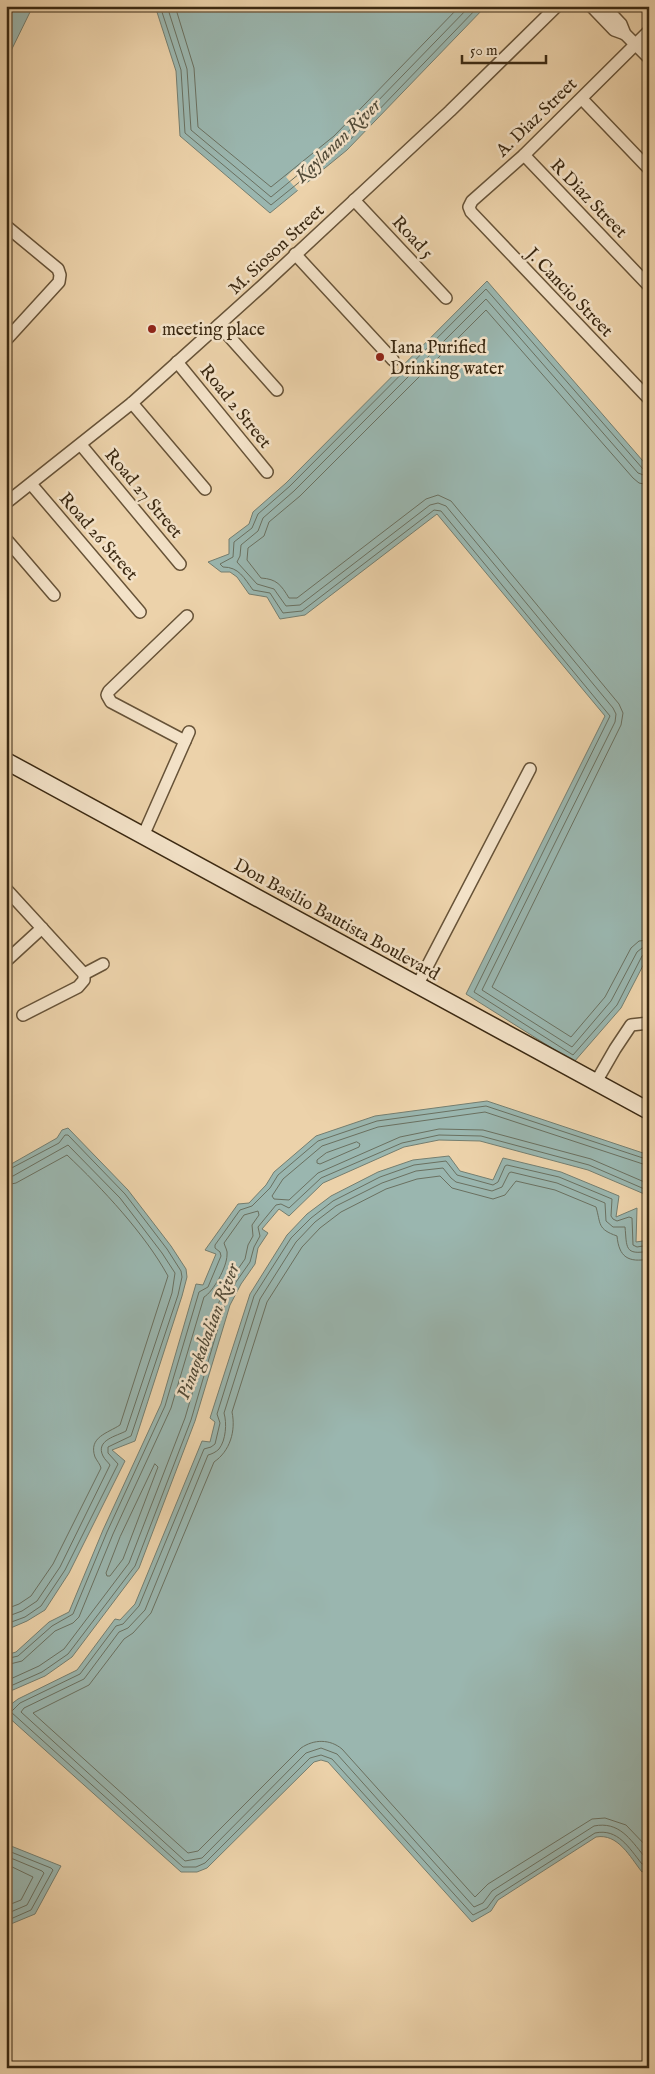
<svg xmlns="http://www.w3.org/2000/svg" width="655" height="2074" viewBox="0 0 655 2074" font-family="'IM FELL English',serif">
  <rect width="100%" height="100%" fill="#ecd2aa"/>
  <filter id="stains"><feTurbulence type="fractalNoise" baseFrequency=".004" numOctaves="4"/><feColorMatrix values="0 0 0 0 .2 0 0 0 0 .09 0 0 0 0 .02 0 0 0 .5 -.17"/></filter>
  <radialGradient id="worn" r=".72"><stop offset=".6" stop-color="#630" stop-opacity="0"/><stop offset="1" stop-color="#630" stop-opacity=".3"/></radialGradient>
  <g fill="#9ab6af" stroke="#747e70">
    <path d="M6 6H33L6 61Z"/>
    <path d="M155 6H486L347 150 270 213 180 136 176 71Z"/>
    <path d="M487 281 649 468V954L621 1008 574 1062 466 994 605 716 437 514 305 615 280 619 267 597 249 594 237 577 230 572H221L208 562 229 554V539L249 524 253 512 286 483Z"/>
    <path d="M487 1101 649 1155V1196L588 1170 480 1141 439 1140 404 1147 323 1183 289 1216 279 1209 262 1229 268 1233 258 1248 255 1264 241 1284 230 1305 195 1421 139 1568 72 1657 45 1676 6 1693V1655L16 1652 49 1622 69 1612 103 1530 161 1404 196 1284 203 1285 216 1254 205 1250 238 1204 249 1203 266 1185 274 1172 316 1136 375 1116Z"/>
    <path d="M68 1128 128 1190 171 1246 186 1269 187 1277 182 1296 135 1441 112 1450 125 1461 69 1573 45 1610 27 1621 6 1630V1167L57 1138 62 1130Z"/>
    <path d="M449 1156 460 1171 493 1180 503 1158 561 1172 619 1196 616 1217 637 1208 636 1242 649 1240V1867L642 1872C630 1857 618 1833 596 1837L498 1900 491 1911 472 1922 328 1762 321 1760 314 1762 207 1868 197 1872H181L6 1715V1708L18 1699 77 1670 115 1619 120 1620 135 1604 202 1441 210 1442 215 1422 210 1418 250 1294 287 1235 307 1214 331 1196 378 1172 413 1160Z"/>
    <path d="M6 1844 61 1866 35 1914 6 1926Z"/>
  </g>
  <path fill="#ecd2aa" d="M294 169 308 183 299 192 286 177Z"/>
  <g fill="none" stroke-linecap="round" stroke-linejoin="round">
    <g stroke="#6a7060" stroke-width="1">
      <path d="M160 6 181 70 185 133 271 205 344 146 479 6"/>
      <path d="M167 6 187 69 191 130 271 197 339 141 470 6"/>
      <path d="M175 6 194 68 198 127 271 187 334 136 460 6"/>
      <path d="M649 471 643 469 486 289 290 486 258 514 252 528 234 542 233 557 220 564 223 567C239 567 244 578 253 590L270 593 283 613 302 611 434 510 441 511 610 716 474 992 573 1055 617 1005 642 956 649 953"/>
      <path d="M649 477 638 473 486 299 294 491 263 518 258 531 241 545 240 556 237 562 257 584 274 589 286 606 300 605 430 505 438 503 446 506 613 708 616 714 615 722 482 990 572 1047 611 1001 637 952 642 948 649 947"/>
      <path d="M649 485 639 483 633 478 486 310 300 496 269 522 264 536 248 548 247 560 261 578C277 579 281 585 289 598H297L426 499 438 495 451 501 619 704 623 713 621 725 492 987 571 1037 605 997 631 948 639 941 649 940"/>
      <path d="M357 1142 360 1144 359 1147 320 1164 317 1163V1160L326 1153Z"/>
      <path d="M649 1166 485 1112 378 1127 322 1146 283 1179 272 1196 274 1199 289 1200 318 1173 400 1137 439 1129 483 1130 591 1159 649 1184"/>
      <path d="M6 1171 59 1143 65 1135H68L125 1194 167 1249 181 1271 182 1277 178 1295 131 1436 108 1447V1453L118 1464 65 1570 41 1606 25 1617 6 1624"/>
      <path d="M6 1177 13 1176 68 1145 120 1198 162 1253 175 1273 172 1293 126 1431C117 1436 95 1440 103 1456 105 1460 108 1462 110 1465L60 1567 37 1601 22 1611 6 1617"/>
      <path d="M6 1185 16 1183 67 1155C102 1188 145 1234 168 1276L120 1425C108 1433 88 1437 95 1457 97 1461 100 1464 101 1468L53 1564 31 1596 19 1604 6 1609"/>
      <path d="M649 1245 637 1247 633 1245 632 1218 629 1217 617 1221 613 1219 611 1216 612 1199 559 1177 507 1165 505 1166 498 1182 493 1185 457 1175 446 1161 414 1165 380 1177 333 1201 311 1218 291 1238 254 1296 217 1414 220 1423 215 1444 211 1447 204 1449 139 1606 123 1624 116 1626 80 1674 20 1703 11 1712 183 1867H196L205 1863 310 1758 321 1755 332 1759 473 1915 487 1908 496 1896 595 1833C618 1828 629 1848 642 1864L649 1863"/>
      <path d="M649 1251C624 1256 627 1247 625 1227H613L606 1221 605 1203 557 1183 511 1172 509 1173 502 1187 492 1191 456 1182 451 1178 443 1168 416 1171 382 1183 336 1206 315 1222 296 1242 260 1299 224 1413C227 1423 226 1440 219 1449 216 1452 212 1454 208 1455L145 1610 128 1628 119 1632 84 1679 24 1708 21 1712 185 1861 202 1858 306 1753 321 1748 337 1754 474 1907 483 1903 492 1891 594 1826C619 1821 630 1839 644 1856L649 1857"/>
      <path d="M649 1259C628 1263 619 1257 617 1236 597 1229 601 1224 596 1207L555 1190 516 1181 505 1195 493 1199 452 1188 440 1176 417 1179 386 1189 341 1212 320 1228 302 1247 267 1302 232 1412C236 1431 230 1451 214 1462L151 1613 133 1633 124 1639 89 1685 33 1713 188 1853 198 1851 301 1748C314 1739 330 1739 342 1749L475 1897 488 1884 592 1819 605 1818 626 1825 649 1849"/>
      <path d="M155 1464 158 1467 123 1559 110 1576H107L106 1573 120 1537Z"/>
      <path d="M6 1659 18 1656 52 1626 73 1614 107 1532 165 1406 199 1292 208 1287 221 1256 220 1252 215 1248V1245L240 1210 252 1206 270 1188 278 1175 318 1141 377 1121 486 1106 649 1160"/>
      <path d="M6 1665 22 1661 55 1631 73 1623 79 1617 113 1534 171 1408 204 1297C213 1292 227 1267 227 1255 228 1251 225 1247 224 1243L244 1215 258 1211 259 1215 252 1225 253 1236 248 1245 245 1259 231 1279 219 1302 185 1418 129 1563 64 1649 39 1666 6 1681"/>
      <path d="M6 1688 42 1672 68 1654 135 1566 191 1420 225 1304 236 1282 250 1262 254 1247 260 1236 258 1227 276 1205 281 1204 289 1208 321 1178 402 1143 439 1135 481 1136 589 1165 649 1191"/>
      <path d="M6 1850 51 1868 53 1870 31 1910 6 1921"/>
      <path d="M6 1856 42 1871 44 1873 27 1905 6 1914"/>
      <path d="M6 1864 33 1877 21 1900 6 1906"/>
    </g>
    <g stroke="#675338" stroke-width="14">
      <g id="minor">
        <path d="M591 6 614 30 625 34"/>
        <path d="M604 6 621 24 625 34 649 58"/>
        <path d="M649 31 524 155 472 201 469 207 471 212 649 399"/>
        <path d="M582 99 649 169"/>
        <path d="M524 155 649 286"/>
        <path d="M354 200 446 298"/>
        <path d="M6 226 58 269 60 275 59 282 6 340"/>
        <path d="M295 254 393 360"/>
        <path d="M219 325 277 390"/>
        <path d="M177 362 267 472"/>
        <path d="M132 403 205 489"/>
        <path d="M81 445 180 564"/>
        <path d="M31 484 140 612"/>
        <path d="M6 503 132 403 262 286 450 111 557 6"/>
        <path d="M6 539 54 595"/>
        <path d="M185 741 111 702 107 695 109 691 187 616"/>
        <path d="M143 836 189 732"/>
        <path d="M6 889 84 974V980L78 987 23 1015"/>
        <path d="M6 961 42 928"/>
        <path d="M84 974 103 964"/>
        <path d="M417 986 530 769"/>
        <path d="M596 1082 615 1049 631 1025 649 1023"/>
      </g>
    </g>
    <g stroke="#3b2912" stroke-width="19">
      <path id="secondary" d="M6 761 649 1111"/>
    </g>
    <use href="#minor" stroke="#f3e2c8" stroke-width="11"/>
    <use href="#secondary" stroke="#f3e2c8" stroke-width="16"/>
  </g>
  <g fill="#8f2418" stroke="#f3e2c8" stroke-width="2">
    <circle cx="152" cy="329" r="5"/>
    <circle cx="380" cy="357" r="5"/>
  </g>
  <g text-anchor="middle" stroke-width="5" stroke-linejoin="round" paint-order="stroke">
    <g font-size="18" fill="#3b2912" stroke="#f3e2c8">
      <text transform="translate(536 117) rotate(-44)" y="6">A. Diaz Street</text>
      <text transform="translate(589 198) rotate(46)" y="6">R Diaz Street</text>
      <text transform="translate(413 237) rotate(47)" y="6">Road 5</text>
      <text transform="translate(276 249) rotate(-43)" y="6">M. Sioson Street</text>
      <text transform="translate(570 292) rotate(46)" y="6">J. Cancio Street</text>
      <text transform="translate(236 406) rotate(51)" y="6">Road 2 Street</text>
      <text transform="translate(144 493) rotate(50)" y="6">Road 27 Street</text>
      <text transform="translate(99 536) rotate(49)" y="6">Road 26 Street</text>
      <text transform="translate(337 919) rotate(29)" y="6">Don Basilio Bautista Boulevard</text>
    </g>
    <g font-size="18" fill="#3b2912" stroke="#f3e2c8" text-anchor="start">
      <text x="162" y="335">meeting place</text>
      <text x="390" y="353">Iana Purified<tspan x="390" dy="21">Drinking water</tspan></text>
    </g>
    <g font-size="19" font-style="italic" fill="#534c39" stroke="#f3e2c8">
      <text transform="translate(337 140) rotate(-44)" y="7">Kaylanan River</text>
      <text transform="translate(207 1331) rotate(-69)" y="7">Pinagkabalian River</text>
    </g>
  </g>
  <rect width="655" height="2074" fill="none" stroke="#ecd2aa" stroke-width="25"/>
  <rect x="8" y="8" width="640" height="2059" fill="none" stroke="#3b2912" stroke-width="2.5"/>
  <rect x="12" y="12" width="630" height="2049" fill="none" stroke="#3b2912"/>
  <path d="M462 55v8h84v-8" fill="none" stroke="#3b2912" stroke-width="2.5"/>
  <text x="470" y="55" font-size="15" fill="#3b2912" stroke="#f3e2c8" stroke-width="4" paint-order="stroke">50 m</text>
  <rect width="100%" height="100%" filter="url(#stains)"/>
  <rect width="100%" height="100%" fill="url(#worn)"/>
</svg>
